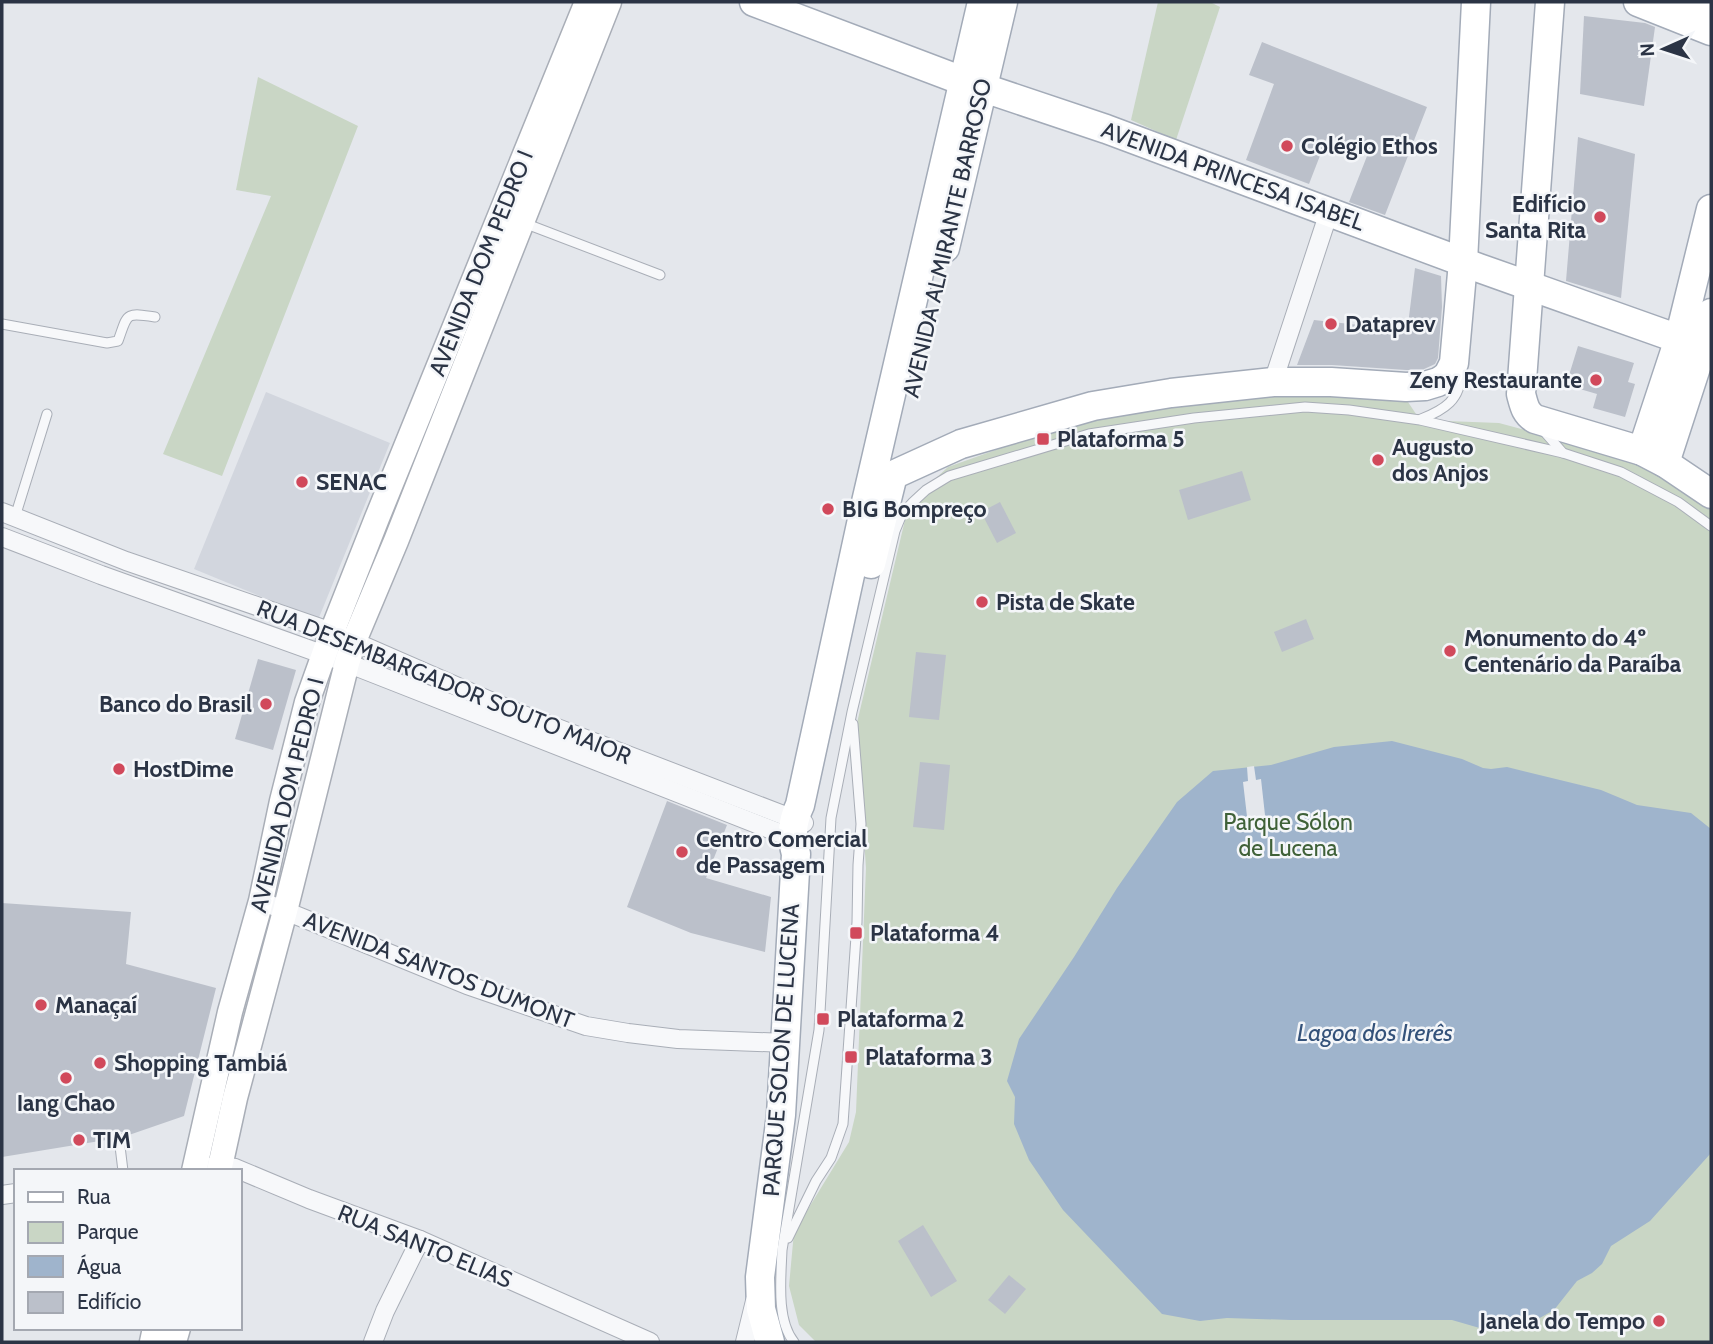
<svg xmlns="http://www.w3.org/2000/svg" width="1713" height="1344" viewBox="0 0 1713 1344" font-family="Cabin,sans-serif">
  <rect width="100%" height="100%" fill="#e4e7ec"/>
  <path fill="#d2d6de" d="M266 392 390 443 318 620 194 569Z"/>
  <g fill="#c9d6c5">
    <path d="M1158 2H1210L1220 7 1176 140 1131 120Z"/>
    <path d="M258 77 358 126 222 476 163 454 271 196 236 190Z"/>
    <path d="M1301 394 1408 402 1420 420 1499 423 1656 465 1711 500V1342H816L799 1325 789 1286 794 1232 849 1142 856 1112 866 868 864 839 852 744 909 503 948 467 1091 416 1195 399Z"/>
  </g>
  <path fill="#9fb4cc" d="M1392 741 1462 759 1483 768 1491 769 1507 767 1601 790 1637 805 1691 813 1711 829V1153L1650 1221 1611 1246 1602 1264 1592 1273 1577 1281 1554 1310 1520 1329H1483L1452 1320H1291L1227 1318 1200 1321 1162 1314 1063 1210 1029 1160 1014 1124 1015 1097 1007 1081 1019 1039 1074 957 1117 888 1177 802 1213 771 1271 765 1334 747Z"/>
  <path fill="#e4e7ec" d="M1254 766 1256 780 1261 779 1266 824 1248 825 1243 782 1248 781 1247 767Z"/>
  <g fill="#bbc0ca">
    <path d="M1584 16 1645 23 1655 27 1644 106 1580 94Z"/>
    <path d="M1262 42 1427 107 1385 215 1349 202 1369 151 1328 135 1309 184 1246 160 1274 84 1249 75Z"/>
    <path d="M1578 137 1635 154 1621 298 1566 281Z"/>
    <path d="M1415 268 1441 276 1442 307 1438 358 1435 364 1422 370H1406L1332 365H1297L1314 320 1386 328 1407 333Z"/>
    <path d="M1578 346 1634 363 1628 382 1635 384 1625 417 1593 408 1597 394 1566 385Z"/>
    <path d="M1242 471 1251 500 1188 520 1179 490Z"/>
    <path d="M1000 502 1016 533 997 543 981 512Z"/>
    <path d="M1306 619 1314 639 1282 652 1274 632Z"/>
    <path d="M916 652 946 655 939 720 909 717Z"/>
    <path d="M258 659 296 670 273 750 235 739Z"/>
    <path d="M920 762 950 765 944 830 913 827Z"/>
    <path d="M667 801 727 825 706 878 771 897 765 952 691 933 627 907Z"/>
    <path d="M2 903 131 912 126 964 216 988 184 1116 126 1136 122 1132 117 1131 113 1135 112 1139 2 1157Z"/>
    <path d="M923 1225 957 1281 931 1297 898 1241Z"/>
    <path d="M1009 1275 1026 1289 1005 1314 988 1300Z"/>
  </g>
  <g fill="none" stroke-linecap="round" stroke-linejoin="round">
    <g stroke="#a9aeb7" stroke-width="11">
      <g id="service">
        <path d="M524 223 660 275"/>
        <path d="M2 324 107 343 118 341C128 314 124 312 155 317"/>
        <path d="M1421 419C1444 410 1461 400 1461 372"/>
        <path d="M1542 429 1563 453 1621 472 1678 502 1711 526"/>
        <path d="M15 517 47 414"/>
        <path d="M119 1138 123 1171"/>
        <path d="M788 1238 816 1181 831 1158 843 1124 857 922 858 865 861 824 853 724"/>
        <path d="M794 1342C776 1320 781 1277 782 1250L819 1030 831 818 852 712 895 531 902 514 913 502 926 490 949 476 1089 434 1194 418 1305 407 1349 410 1420 420 1563 453"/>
      </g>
    </g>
    <g stroke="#a9aeb7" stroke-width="20">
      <g id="minor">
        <path d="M1273 382 1329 212"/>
        <path d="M2 512 126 561 332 632 513 711 804 823"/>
        <path d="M2 537 101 575 347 663 800 841"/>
        <path d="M261 901 467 985 586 1026 628 1033 678 1039 786 1043"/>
        <path d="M209 1167 221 1166 235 1168 309 1199 420 1240 650 1342"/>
        <path d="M2 1195 16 1193"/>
        <path d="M373 1342 385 1311 420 1240"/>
        <path d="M745 1342 755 1301"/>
      </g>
    </g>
    <g stroke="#a9aeb7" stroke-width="27">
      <g id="secondary">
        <path d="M194 1171 230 1012 261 901 282 801 307 702 332 632 377 518 587 2"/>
        <path d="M219 1171 235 1098 285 911 347 663 354 641 396 541 609 2"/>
        <path d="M152 1342 155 1328"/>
        <path d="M174 1342 178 1328"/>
      </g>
    </g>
    <g stroke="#a3abb8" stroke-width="31">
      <g id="primary">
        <path d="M754 2 963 81 1106 129 1479 268 1679 339 1711 352"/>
        <path d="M1550 2 1521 394C1524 405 1525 413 1535 419L1642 451 1665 463 1711 494"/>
        <path d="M1638 2 1711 31"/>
        <path d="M1692 2 1711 10"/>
        <path d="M945 248 1003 2"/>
        <path d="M1642 451 1679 339 1711 209"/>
        <path d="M1665 463 1702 349 1711 313"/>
        <path d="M871 564 893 475 961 444 1093 406 1171 393 1273 382H1331L1406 387 1425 386 1438 382 1443 379 1448 375 1454 363 1463 262 1476 2"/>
        <path d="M770 1342 761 1309 760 1277 781 1115 796 854C791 836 792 822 800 805L863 515 982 2"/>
      </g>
    </g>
    <use href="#service" stroke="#f7f8fa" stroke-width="9"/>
    <use href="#minor" stroke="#f7f8fa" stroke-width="18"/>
    <use href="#secondary" stroke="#fff" stroke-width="24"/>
    <use href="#primary" stroke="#fff" stroke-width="28"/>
  </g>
  <g fill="#d1495b" stroke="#f4f6f9" stroke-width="2.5">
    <circle cx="1287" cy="146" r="7"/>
    <circle cx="1600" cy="217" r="7"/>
    <circle cx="1331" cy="324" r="7"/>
    <circle cx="1596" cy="380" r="7"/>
    <rect x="1036" y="432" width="14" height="14" rx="3.5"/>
    <circle cx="1378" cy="460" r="7"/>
    <circle cx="302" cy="482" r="7"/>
    <circle cx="828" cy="509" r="7"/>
    <circle cx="982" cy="602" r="7"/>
    <circle cx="1450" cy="651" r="7"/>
    <circle cx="266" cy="704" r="7"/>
    <circle cx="119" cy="769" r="7"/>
    <circle cx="682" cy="852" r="7"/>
    <rect x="849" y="926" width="14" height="14" rx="3.5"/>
    <circle cx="41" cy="1005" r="7"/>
    <rect x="816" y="1012" width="14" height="14" rx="3.5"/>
    <rect x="844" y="1050" width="14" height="14" rx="3.5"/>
    <circle cx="100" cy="1063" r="7"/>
    <circle cx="66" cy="1078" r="7"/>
    <circle cx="79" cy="1140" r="7"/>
    <circle cx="1659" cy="1321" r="7"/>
  </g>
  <g text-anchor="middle" stroke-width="5" stroke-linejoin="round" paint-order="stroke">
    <g font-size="23" font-weight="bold" fill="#2b3445" stroke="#f4f6f9" text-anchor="start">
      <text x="1301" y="154">Colégio Ethos</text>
      <text x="1586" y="212" text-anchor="end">Edifício<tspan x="1586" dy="26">Santa Rita</tspan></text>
      <text x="1345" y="332">Dataprev</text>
      <text x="1582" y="388" text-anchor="end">Zeny Restaurante</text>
      <text x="1057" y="447">Plataforma 5</text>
      <text x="1392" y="455">Augusto<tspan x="1392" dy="26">dos Anjos</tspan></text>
      <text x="316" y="490">SENAC</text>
      <text x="842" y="517">BIG Bompreço</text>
      <text x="996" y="610">Pista de Skate</text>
      <text x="1464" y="646">Monumento do 4º<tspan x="1464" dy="26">Centenário da Paraíba</tspan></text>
      <text x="252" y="712" text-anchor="end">Banco do Brasil</text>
      <text x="133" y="777">HostDime</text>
      <text x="696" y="847">Centro Comercial<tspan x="696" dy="26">de Passagem</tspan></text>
      <text x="870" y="941">Plataforma 4</text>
      <text x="55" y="1013">Manaçaí</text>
      <text x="837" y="1027">Plataforma 2</text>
      <text x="865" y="1065">Plataforma 3</text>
      <text x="114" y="1071">Shopping Tambiá</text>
      <text x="66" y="1111" text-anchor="middle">Iang Chao</text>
      <text x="93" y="1148">TIM</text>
      <text x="1645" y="1329" text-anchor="end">Janela do Tempo</text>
    </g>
    <g font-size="23" fill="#2b3445" stroke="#f4f6f9">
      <text transform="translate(1233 176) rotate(20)" y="8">AVENIDA PRINCESA ISABEL</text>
      <text transform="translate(947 238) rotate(-77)" y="8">AVENIDA ALMIRANTE BARROSO</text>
      <text transform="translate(481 263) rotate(-68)" y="8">AVENIDA DOM PEDRO I</text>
      <text transform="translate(444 682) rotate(22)" y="8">RUA DESEMBARGADOR SOUTO MAIOR</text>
      <text transform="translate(287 795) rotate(-76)" y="8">AVENIDA DOM PEDRO I</text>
      <text transform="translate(439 970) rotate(21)" y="8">AVENIDA SANTOS DUMONT</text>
      <text transform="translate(781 1050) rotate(-86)" y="8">PARQUE SOLON DE LUCENA</text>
      <text transform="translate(425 1246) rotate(22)" y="8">RUA SANTO ELIAS</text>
    </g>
    <g font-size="23" fill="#3f6138" stroke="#f4f6f9">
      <text x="1288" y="830">Parque Sólon<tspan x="1288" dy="26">de Lucena</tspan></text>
    </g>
    <g font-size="24" font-style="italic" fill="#34527a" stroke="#f4f6f9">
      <text x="1375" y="1041">Lagoa dos Irerês</text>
    </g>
  </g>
  <rect width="1713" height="1344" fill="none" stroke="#2b3445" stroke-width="7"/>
  <rect x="14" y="1169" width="228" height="161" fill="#f4f6f9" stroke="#a4a8b1" stroke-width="2"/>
  <rect x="28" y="1192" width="35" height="10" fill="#ffffff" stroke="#a4a8b1" stroke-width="2"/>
  <text x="77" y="1204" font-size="21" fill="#2b3445">Rua</text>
  <rect x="28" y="1222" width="35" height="21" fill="#c9d6c5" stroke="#a4a8b1" stroke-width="2"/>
  <text x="77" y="1239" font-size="21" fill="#2b3445">Parque</text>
  <rect x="28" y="1256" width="35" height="21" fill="#9fb4cc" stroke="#a4a8b1" stroke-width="2"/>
  <text x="77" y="1274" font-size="21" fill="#2b3445">Água</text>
  <rect x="28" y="1292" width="35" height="21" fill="#bbc0ca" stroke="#a4a8b1" stroke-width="2"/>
  <text x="77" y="1309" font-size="21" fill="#2b3445">Edifício</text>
  <g transform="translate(1664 49) rotate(267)" stroke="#f4f6f9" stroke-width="5" paint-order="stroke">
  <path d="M0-5L12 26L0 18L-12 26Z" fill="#2b3445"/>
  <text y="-10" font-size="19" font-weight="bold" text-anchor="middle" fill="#2b3445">N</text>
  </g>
</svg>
